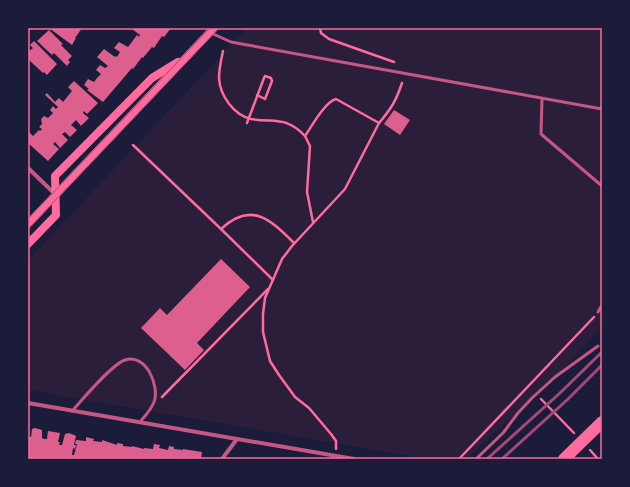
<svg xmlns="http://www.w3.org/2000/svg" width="630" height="487" viewBox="0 0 630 487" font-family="Helvetica,sans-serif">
  <rect width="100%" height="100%" fill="#1b1b3a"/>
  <path fill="#2a1e3b" d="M247 28H602V327L567 365 467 459H427L28 390V260Z"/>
  <g fill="#dd5f8e">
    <path d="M49 28H82L75 38H76L72 45Z"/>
    <path d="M133 28H171L164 37 162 36 154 48 152 47 143 58 142 57 133 69 132 68 103 102 87 90 89 89 84 85 88 79 94 82 97 78 101 74 96 70 100 65 105 68 108 66 97 57 104 49 115 57 116 56 117 57 120 52 114 48 119 42 128 47 137 35 139 37 140 35 132 29Z"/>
    <path d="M49 30 63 44 61 45 72 56 68 60 70 62 67 66 54 53 52 55 37 41Z"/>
    <path d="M34 41 57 64 47 75 44 72 43 73 28 59V52L33 48 30 45Z"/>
    <path d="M74 81 98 103 87 114 84 111 83 113 89 118 81 126 76 120 71 125 77 130 70 137 65 132 62 134 68 140 60 148 55 142 53 144 59 149 48 161 28 143V135L30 133 33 136 39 130 40 131 42 129 39 127 42 124 41 119 44 116 48 118 53 113 50 110 53 106 56 109 58 107 45 95 47 93 55 102 59 98 63 102 72 91 68 87Z"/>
    <path d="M394 110 410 120 400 135 384 124Z"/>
    <path d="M221 259 250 287 197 343 204 350 185 370 141 328 160 308 167 315Z"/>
    <path d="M35 428 42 430V438L44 439H47L48 431 60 433 58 442H60L59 445H62L65 434 69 433 74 435 76 436 74 445H76L75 449 73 448 72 455H74L77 444H75L76 440 86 441V437L94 439 93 441 102 442V440L117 445V443L123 444V446L132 447V446L144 449V448L153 449 154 444 160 445 159 448 168 450 169 446 174 447V449L183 450V449L202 452 201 459H28V436L31 437 32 429Z"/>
  </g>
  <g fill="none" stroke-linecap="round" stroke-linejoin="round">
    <g stroke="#ff6b9d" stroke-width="2.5">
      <path d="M320 28 321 33 329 39 394 62"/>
      <path d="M223 51C221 60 219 69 219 78 220 96 234 115 251 119 275 123 286 116 305 136 312 126 325 102 336 99L379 123C391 109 396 101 402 83"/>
      <path d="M247 123 264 78 265 76 271 78 272 81 265 99 257 95"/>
      <path d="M305 136 310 146 307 192 313 222"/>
      <path d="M133 145 221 229C251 201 270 219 294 243"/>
      <path d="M221 229 273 280"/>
      <path d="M162 397 268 289"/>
      <path d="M541 399 574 433"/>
      <path d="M336 449V441L331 434 309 408 295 397 279 375 270 361 263 332V314L265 298 282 259 292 246 345 189 379 123"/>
      <path d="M590 450 598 459"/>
      <path d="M459 459 594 317"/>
    </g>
    <g stroke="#c65784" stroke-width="3">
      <path d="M211 33 231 42 602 109"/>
      <path d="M542 99 541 134 602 186"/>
      <path d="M598 312 602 305"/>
      <path d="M72 411C83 399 112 364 125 360 146 353 160 386 154 402 151 410 145 416 140 422"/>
      <path d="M476 459 503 433 518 413 532 398 555 377 598 346"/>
    </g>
    <g stroke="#c65784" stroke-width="4">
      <path d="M28 168 55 194"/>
      <path d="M28 403 354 459"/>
      <path d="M222 459 237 439"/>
    </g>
    <g stroke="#ff6b9d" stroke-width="8">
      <path d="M28 224 214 28"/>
      <path d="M28 244 56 215 55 176 152 78 178 62"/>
    </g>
    <path stroke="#ff6b9d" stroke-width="12" d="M564 459 602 422"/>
    <g stroke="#a44b75" stroke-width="1">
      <path d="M28 219 210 28"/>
      <path d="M28 229 219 28"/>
    </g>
    <g stroke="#a44b75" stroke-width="3">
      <path d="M487 459 560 393 602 352"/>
      <path d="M502 459 567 400 602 365"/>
    </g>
  </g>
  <rect width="630" height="487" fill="none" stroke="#1b1b3a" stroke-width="58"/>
  <rect x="29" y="29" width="572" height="429" fill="none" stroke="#ff6b9d" stroke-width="1.5"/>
</svg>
